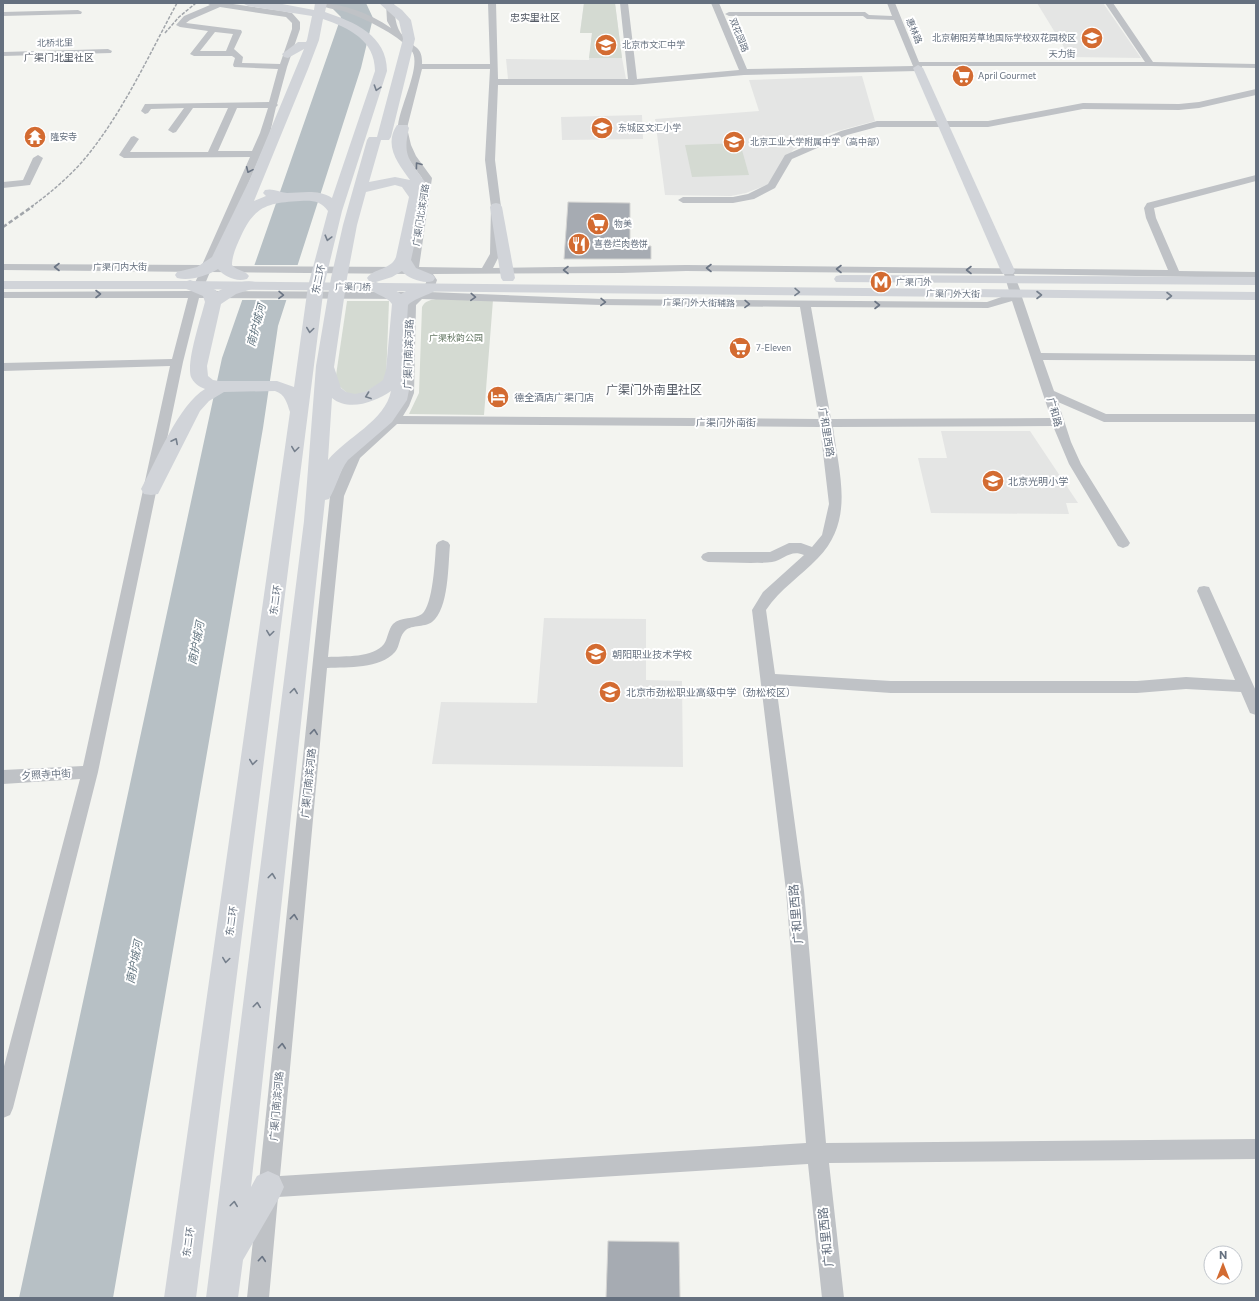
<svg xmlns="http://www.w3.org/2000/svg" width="1259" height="1301" viewBox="0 0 1259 1301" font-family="Commissioner,'Noto Sans SC',sans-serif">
  <rect width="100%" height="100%" fill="#f3f4f0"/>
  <g fill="#e4e5e4">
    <path d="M584 3H615L622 58 626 79H508L506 59 589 60 592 33H580Z"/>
    <path d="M1037 3H1103L1141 58 1070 57Z"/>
    <path d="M862 76 875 121 827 134 793 150 769 184 746 193 731 196 665 195 655 119 759 111 749 80Z"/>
    <path d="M642 115 643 139 562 140 561 117Z"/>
    <path d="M941 431H1030L1078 503H1066L1069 514 931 513 918 458H947Z"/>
    <path d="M544 618 646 619V680L682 681 683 767 432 764 441 702 537 703Z"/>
  </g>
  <g fill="#d4dad2">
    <path d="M584 3H615L622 58H589L592 33H580Z"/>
    <path d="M740 143 749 175 692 177 685 145Z"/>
    <path d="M436 299 493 300 484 415 409 414 419 393 422 307C425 301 430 300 436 299Z"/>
    <path d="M347 301H389L386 380 360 395 348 394 335 382Z"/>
  </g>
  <path fill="#b7c0c5" d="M327 3H366L373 18 361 68 278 326 263 428 113 1298H19L222 358 341 17Z"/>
  <path fill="#f3f4f0" d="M252 265H300L289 300H240Z"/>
  <g fill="#a6abb2" stroke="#d5d5d3">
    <path d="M568 202 630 203V246H651V259H564Z"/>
    <path d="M608 1241 679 1242 680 1298H606Z"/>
  </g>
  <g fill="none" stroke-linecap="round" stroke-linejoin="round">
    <g fill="#bfc2c6" fill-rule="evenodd">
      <path d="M206 3H226L282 11 292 13 300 22V29L287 67 277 104 278 105 276 107 270 133 213 266 408 267 422 178C411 163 400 149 398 130 396 112 424 64 411 50 395 33 366 19 343 11 335 9 323 8 317 3 343 3 369 13 391 28L387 21 386 3H394C395 15 395 27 403 36 412 48 423 45 422 64H490L488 3H496L498 79H628L620 3H628L637 79 739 70 711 3H719L747 69 913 66 894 20 867 19 863 16H729L725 14 729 12H865L869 15 892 16 887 3H895L919 62H1145L1105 3H1113L1153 62 1256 64V68L1151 66H922L921 70 918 71 744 75 633 85H498L495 160 501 207 500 254 493 268 686 265 1168 270 1146 218 1144 208 1147 203 1256 175V181L1154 208 1156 218 1179 271 1256 272V278L1014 274 1021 292 1023 295 1022 297 1041 353 1256 355V361L1043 360 1054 391 1106 414H1256V422H1104L1058 402 1071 442 1081 464 1130 543 1128 546 1123 548 1118 546 1069 464 1053 426 833 427C839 474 855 520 818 558 801 576 780 589 766 610L775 674 891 681H1137L1186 677 1235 680 1197 591 1199 587 1204 586 1209 587 1256 691V715L1250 713 1241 692 1186 689 1137 693H891L776 685 804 891 826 1143 1256 1139V1159L829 1163 844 1298H822L808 1164 278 1197 269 1298H247L330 496 349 453 390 417 397 406 402 393 404 304 409 299 199 298 183 362 98 772 13 1108 10 1115 3 1118V1070L80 779 3 784V770L83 766 170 366 3 371V363L172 359 188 298H3V292L191 291 200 272 3 270V264L202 265 250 157 124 158 119 155 131 137 134 136 139 139 130 152H208L228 108H193L176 132 173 133 168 130 184 108 151 109 148 113 145 114 141 111 145 104 269 102 278 69 234 67 233 65 235 58 232 56H194L190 54 208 31 180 27 176 25 184 16 210 5ZM220 7 286 17 292 23V29L280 64 242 63 243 57 234 49 242 32 241 30 186 23 190 20ZM215 32 233 34 226 51H200ZM422 69H490L485 160 491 207 490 254 482 268 419 267 432 178 416 156 411 145 407 128ZM237 108H268L260 133 252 151H218ZM686 271 1004 274 1010 294 987 302 601 299 429 292 435 286 437 280 433 274 622 273ZM210 272 413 274 427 280 425 285 417 292 202 291ZM422 299 601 305 800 307 819 419 403 416 409 406 414 393 416 305ZM1012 301 1051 418 831 419 811 307 988 308ZM397 424 820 427 829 504 822 535 812 547 801 543H789L770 552H708L703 554 701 557 703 560 708 562C729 562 751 564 772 562 784 560 790 549 804 555L763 592 752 610 786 891 806 1143 280 1176 327 668C348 667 380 669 395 652 400 646 399 638 404 632 410 624 424 628 432 622 449 609 448 565 450 545L448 542 443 540 438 542 436 545C435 560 433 605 422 614 414 620 401 616 393 624 388 630 388 638 384 644 373 658 345 656 328 657L344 496 360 458Z"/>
      <path d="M78 10 82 12 81 14 3 16V12Z"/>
      <path d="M108 49 112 51 111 53 3 56V52Z"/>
      <path d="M1256 89V95L1199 108 1179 110 1083 109 988 127H877L847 135 792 159 775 188 754 199 733 203H683L678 200 683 197H733L748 194 768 184 785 155 841 131 877 121H988L1083 103 1179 104 1199 102Z"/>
      <path d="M38 155 43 158 30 185 3 188V182L23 180 33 158Z"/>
    </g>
    <g fill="#d1d4d9" fill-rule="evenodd">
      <path d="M918 65 923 68 1015 271 1013 274H1003L1001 271 913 68Z"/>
      <path d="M496 203 500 204 502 207 515 278 513 281H503L501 278 490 207 492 204Z"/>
      <path d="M841 275 1256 277V285L836 282 834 279 836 276Z"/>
      <path d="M3 281H183L1256 292V300L183 289H3Z"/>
    </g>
    <g fill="#d1d4d9" fill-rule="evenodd">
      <path d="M242 3H277L314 10 315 3H327L325 12C354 22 387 35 387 71L342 211 324 286 196 1298H164L290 412C287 403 285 394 275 391L224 392 209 401 200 411 158 494 151 495 144 494 141 489C156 461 179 404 205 389 199 387 193 382 191 377 186 362 201 318 205 302L203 296 184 288 182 285 184 282 190 280 196 282 216 290 217 292C227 286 243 279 255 282L257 285 255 288 236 294 221 304 207 366 208 376 213 380 219 381H277L294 387 308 286 328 211C321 201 312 200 300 201 269 203 255 205 241 236 237 245 232 255 232 265 237 271 245 270 249 276L247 279C236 282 225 277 218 269 207 276 190 281 177 278L175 275 177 272 197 267 212 257 250 179 304 49 288 58 284 57 282 54 298 42H306L307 40 312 16 248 6ZM323 19C349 28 375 40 375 71L332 198C318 189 302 193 287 193 279 192 273 188 265 190L263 193 266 196 254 201 308 69 319 40Z"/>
      <path d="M379 3H392L402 10 411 20 415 39 391 137 389 140H381L369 182 395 177 410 180C399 164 383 146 397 125H407L409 128C402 157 410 160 425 182L419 224 411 260 416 268 433 275 435 278 433 281C424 284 408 279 402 271L392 277 376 282 392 288 401 294C410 288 425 282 436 285L438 288C434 294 416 297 408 305L404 370 409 390 407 400 392 422 348 460C339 472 337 486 329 499L325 500 251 1187 257 1176 268 1171 279 1176 284 1187 279 1198 243 1260 238 1298H206L304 521 316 366 331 278 343 225 367 140 369 137H377L403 39 399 21ZM395 185 402 187 409 197 396 257C391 270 374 268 367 278L369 281 375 283 370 284 368 287C374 295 386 295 392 304L386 370 383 380 379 383 365 392 355 394 346 392 341 388 334 367 347 278 357 225 366 192ZM391 391C385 421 347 437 328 460L332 398C349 412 375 402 391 391Z"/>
    </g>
    <g stroke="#a1a5aa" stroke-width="1.5" stroke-dasharray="3.5 1.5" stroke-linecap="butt">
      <path d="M165 33 179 17 196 3"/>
      <path d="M31 207C53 191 75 172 91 151 126 106 150 53 177 3"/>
    </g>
    <path stroke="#a1a5aa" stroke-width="2.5" stroke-dasharray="4.5 2.5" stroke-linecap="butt" d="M3 227 33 206"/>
  </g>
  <defs><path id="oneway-chevron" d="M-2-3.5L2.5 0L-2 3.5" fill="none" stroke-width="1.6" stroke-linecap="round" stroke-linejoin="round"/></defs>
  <g stroke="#757f8c">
    <use href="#oneway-chevron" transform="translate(377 88) rotate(108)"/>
    <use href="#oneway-chevron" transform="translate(328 238) rotate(105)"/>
    <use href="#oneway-chevron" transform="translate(797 292) rotate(1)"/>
    <use href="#oneway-chevron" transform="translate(1039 295)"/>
    <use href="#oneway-chevron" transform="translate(1169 296)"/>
    <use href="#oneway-chevron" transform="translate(310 330) rotate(98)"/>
    <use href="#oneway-chevron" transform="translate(368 396) rotate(160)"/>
    <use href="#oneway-chevron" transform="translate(175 441) rotate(-63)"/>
    <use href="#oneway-chevron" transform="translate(295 449) rotate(98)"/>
    <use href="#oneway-chevron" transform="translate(270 633) rotate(98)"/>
    <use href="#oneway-chevron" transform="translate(294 691) rotate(-83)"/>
    <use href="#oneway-chevron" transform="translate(253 762) rotate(98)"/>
    <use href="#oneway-chevron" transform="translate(272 876) rotate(-83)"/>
    <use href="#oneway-chevron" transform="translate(226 960) rotate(98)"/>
    <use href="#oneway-chevron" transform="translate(257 1005) rotate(-83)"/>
    <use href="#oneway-chevron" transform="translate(234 1204) rotate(-83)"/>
  </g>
  <g stroke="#6a7483">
    <use href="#oneway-chevron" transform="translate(418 165) rotate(-127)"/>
    <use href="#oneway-chevron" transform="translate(249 170) rotate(114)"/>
    <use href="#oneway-chevron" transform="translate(57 267) rotate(-180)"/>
    <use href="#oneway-chevron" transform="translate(709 268) rotate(-180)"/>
    <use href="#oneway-chevron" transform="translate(839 269) rotate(-180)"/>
    <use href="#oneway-chevron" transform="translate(566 270) rotate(180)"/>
    <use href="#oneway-chevron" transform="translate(969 270) rotate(-180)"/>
    <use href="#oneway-chevron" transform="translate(98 294)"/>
    <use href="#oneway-chevron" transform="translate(281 295) rotate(1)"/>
    <use href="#oneway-chevron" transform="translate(473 297) rotate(3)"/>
    <use href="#oneway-chevron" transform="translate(603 302) rotate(1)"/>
    <use href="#oneway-chevron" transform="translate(747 304) rotate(1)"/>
    <use href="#oneway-chevron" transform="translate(877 305)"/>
    <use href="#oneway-chevron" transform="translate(314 732) rotate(-84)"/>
    <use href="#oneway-chevron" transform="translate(294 917) rotate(-84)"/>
    <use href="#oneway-chevron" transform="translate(282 1046) rotate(-85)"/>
    <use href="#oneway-chevron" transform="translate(262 1259) rotate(-85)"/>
  </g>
  <defs>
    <g id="school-disc" transform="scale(1.15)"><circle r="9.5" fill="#d36b31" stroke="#fff"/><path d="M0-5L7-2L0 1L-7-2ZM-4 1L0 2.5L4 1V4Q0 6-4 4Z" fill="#fff"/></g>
    <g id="supermarket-disc" transform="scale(1.15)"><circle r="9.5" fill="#d36b31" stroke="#fff"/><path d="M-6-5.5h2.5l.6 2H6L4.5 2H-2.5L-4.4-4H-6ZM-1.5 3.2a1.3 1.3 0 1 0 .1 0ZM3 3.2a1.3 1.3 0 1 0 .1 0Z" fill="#fff"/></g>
    <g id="temple-disc" transform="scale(1.15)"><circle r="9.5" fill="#d36b31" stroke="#fff"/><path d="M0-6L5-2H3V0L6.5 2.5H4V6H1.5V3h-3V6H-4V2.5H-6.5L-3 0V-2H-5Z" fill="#fff"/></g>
    <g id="restaurant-disc" transform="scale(1.15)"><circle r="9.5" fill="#d36b31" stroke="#fff"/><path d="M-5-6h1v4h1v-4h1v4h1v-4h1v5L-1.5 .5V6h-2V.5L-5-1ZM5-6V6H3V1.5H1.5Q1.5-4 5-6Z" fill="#fff"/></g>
    <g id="metro-disc" transform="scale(1.15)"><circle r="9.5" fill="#d36b31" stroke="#fff"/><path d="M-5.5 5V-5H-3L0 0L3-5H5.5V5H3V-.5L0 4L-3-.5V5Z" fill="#fff"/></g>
    <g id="hotel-disc" transform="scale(1.15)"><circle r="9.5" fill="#d36b31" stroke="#fff"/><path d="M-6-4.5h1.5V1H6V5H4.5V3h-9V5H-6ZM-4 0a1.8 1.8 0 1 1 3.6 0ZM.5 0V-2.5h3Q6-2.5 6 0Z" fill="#fff"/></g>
  </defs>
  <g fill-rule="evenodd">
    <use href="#school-disc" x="1092" y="38"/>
    <use href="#school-disc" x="606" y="45"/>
    <use href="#supermarket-disc" x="963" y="76"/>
    <use href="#school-disc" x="602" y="128"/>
    <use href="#temple-disc" x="35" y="137"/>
    <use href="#school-disc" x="734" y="142"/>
    <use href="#supermarket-disc" x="598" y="224"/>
    <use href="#restaurant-disc" x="579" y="244"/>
    <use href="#metro-disc" x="881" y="282"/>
    <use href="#supermarket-disc" x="740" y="348"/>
    <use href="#hotel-disc" x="498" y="397"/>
    <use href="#school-disc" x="993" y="481"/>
    <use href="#school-disc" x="596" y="654"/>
    <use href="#school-disc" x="610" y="692"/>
  </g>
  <g text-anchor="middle" stroke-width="4" stroke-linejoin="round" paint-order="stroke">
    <g font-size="9" fill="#65707f" stroke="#fff">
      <text transform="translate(914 31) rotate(67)" y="3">惠林路</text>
      <text transform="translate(739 35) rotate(68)" y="3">双花园路</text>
      <text transform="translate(55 43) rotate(-1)" y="3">北桥北里</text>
      <text x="1062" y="57">天力街</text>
      <text transform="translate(421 215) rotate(-81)" y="3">广渠门北滨河路</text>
      <text x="120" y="270">广渠门内大街</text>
      <text transform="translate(353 287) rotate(1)" y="3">广渠门桥</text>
      <text transform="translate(953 294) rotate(1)" y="3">广渠门外大街</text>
      <text transform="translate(699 303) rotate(1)" y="3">广渠门外大街辅路</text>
    </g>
    <g font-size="9" fill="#65707f" stroke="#fff" text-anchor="start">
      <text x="1076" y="41" text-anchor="end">北京朝阳芳草地国际学校双花园校区</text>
      <text x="622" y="48">北京市文汇中学</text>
      <text x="978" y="79">April Gourmet</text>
      <text x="618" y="131">东城区文汇小学</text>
      <text x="50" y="140">隆安寺</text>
      <text x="750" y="145">北京工业大学附属中学（高中部）</text>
      <text x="614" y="227">物美</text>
      <text x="594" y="247">喜卷烂肉卷饼</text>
      <text x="896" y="285">广渠门外</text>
      <text x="756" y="351">7-Eleven</text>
    </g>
    <g font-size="9" fill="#657764" stroke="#fff">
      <text x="456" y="341">广渠秋韵公园</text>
    </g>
    <g font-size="10" fill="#535a65" stroke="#fff">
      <text x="535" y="21">忠实里社区</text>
      <text x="59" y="61">广渠门北里社区</text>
    </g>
    <g font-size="10" fill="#65707f" stroke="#fff">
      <text transform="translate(318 279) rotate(-78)" y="4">东二环</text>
      <text transform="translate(408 354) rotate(-88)" y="4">广渠门南滨河路</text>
      <text transform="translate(1055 412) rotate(74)" y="4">广和路</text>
      <text x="726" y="426">广渠门外南街</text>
      <text transform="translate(827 432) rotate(81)" y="4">广和里西路</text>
      <text transform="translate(275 600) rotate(-82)" y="4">东二环</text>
      <text transform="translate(46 774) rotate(-3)" y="4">夕照寺中街</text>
      <text transform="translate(308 783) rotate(-84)" y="4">广渠门南滨河路</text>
      <text transform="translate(231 921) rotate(-82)" y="4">东二环</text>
      <text transform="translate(276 1106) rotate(-85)" y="4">广渠门南滨河路</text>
      <text transform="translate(188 1242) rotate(-82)" y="4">东二环</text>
    </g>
    <g font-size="10" fill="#65707f" stroke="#fff" text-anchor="start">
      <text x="514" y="401">德全酒店广渠门店</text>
      <text x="1008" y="485">北京光明小学</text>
      <text x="612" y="658">朝阳职业技术学校</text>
      <text x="626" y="696">北京市劲松职业高级中学（劲松校区）</text>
    </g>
    <g font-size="11" font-style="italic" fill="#667883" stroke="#fff">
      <text transform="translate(256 325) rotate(-75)" y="4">南护城河</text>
      <text transform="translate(196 643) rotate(-79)" y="4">南护城河</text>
      <text transform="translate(134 962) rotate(-79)" y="4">南护城河</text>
    </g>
    <g font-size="12" fill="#535a65" stroke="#fff">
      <text x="654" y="394">广渠门外南里社区</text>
    </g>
    <g font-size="12" fill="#65707f" stroke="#fff">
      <text transform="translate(796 914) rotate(-95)" y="4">广和里西路</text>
      <text transform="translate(826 1237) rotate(-96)" y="4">广和里西路</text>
    </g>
  </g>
  <rect width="1259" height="1301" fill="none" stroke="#65707f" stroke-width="8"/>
  <g transform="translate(1223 1265)"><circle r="19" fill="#ffffff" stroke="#c1c6cc"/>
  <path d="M0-3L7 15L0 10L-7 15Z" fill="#d36b31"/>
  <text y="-6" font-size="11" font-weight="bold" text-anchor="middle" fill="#65707f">N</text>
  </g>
</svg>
